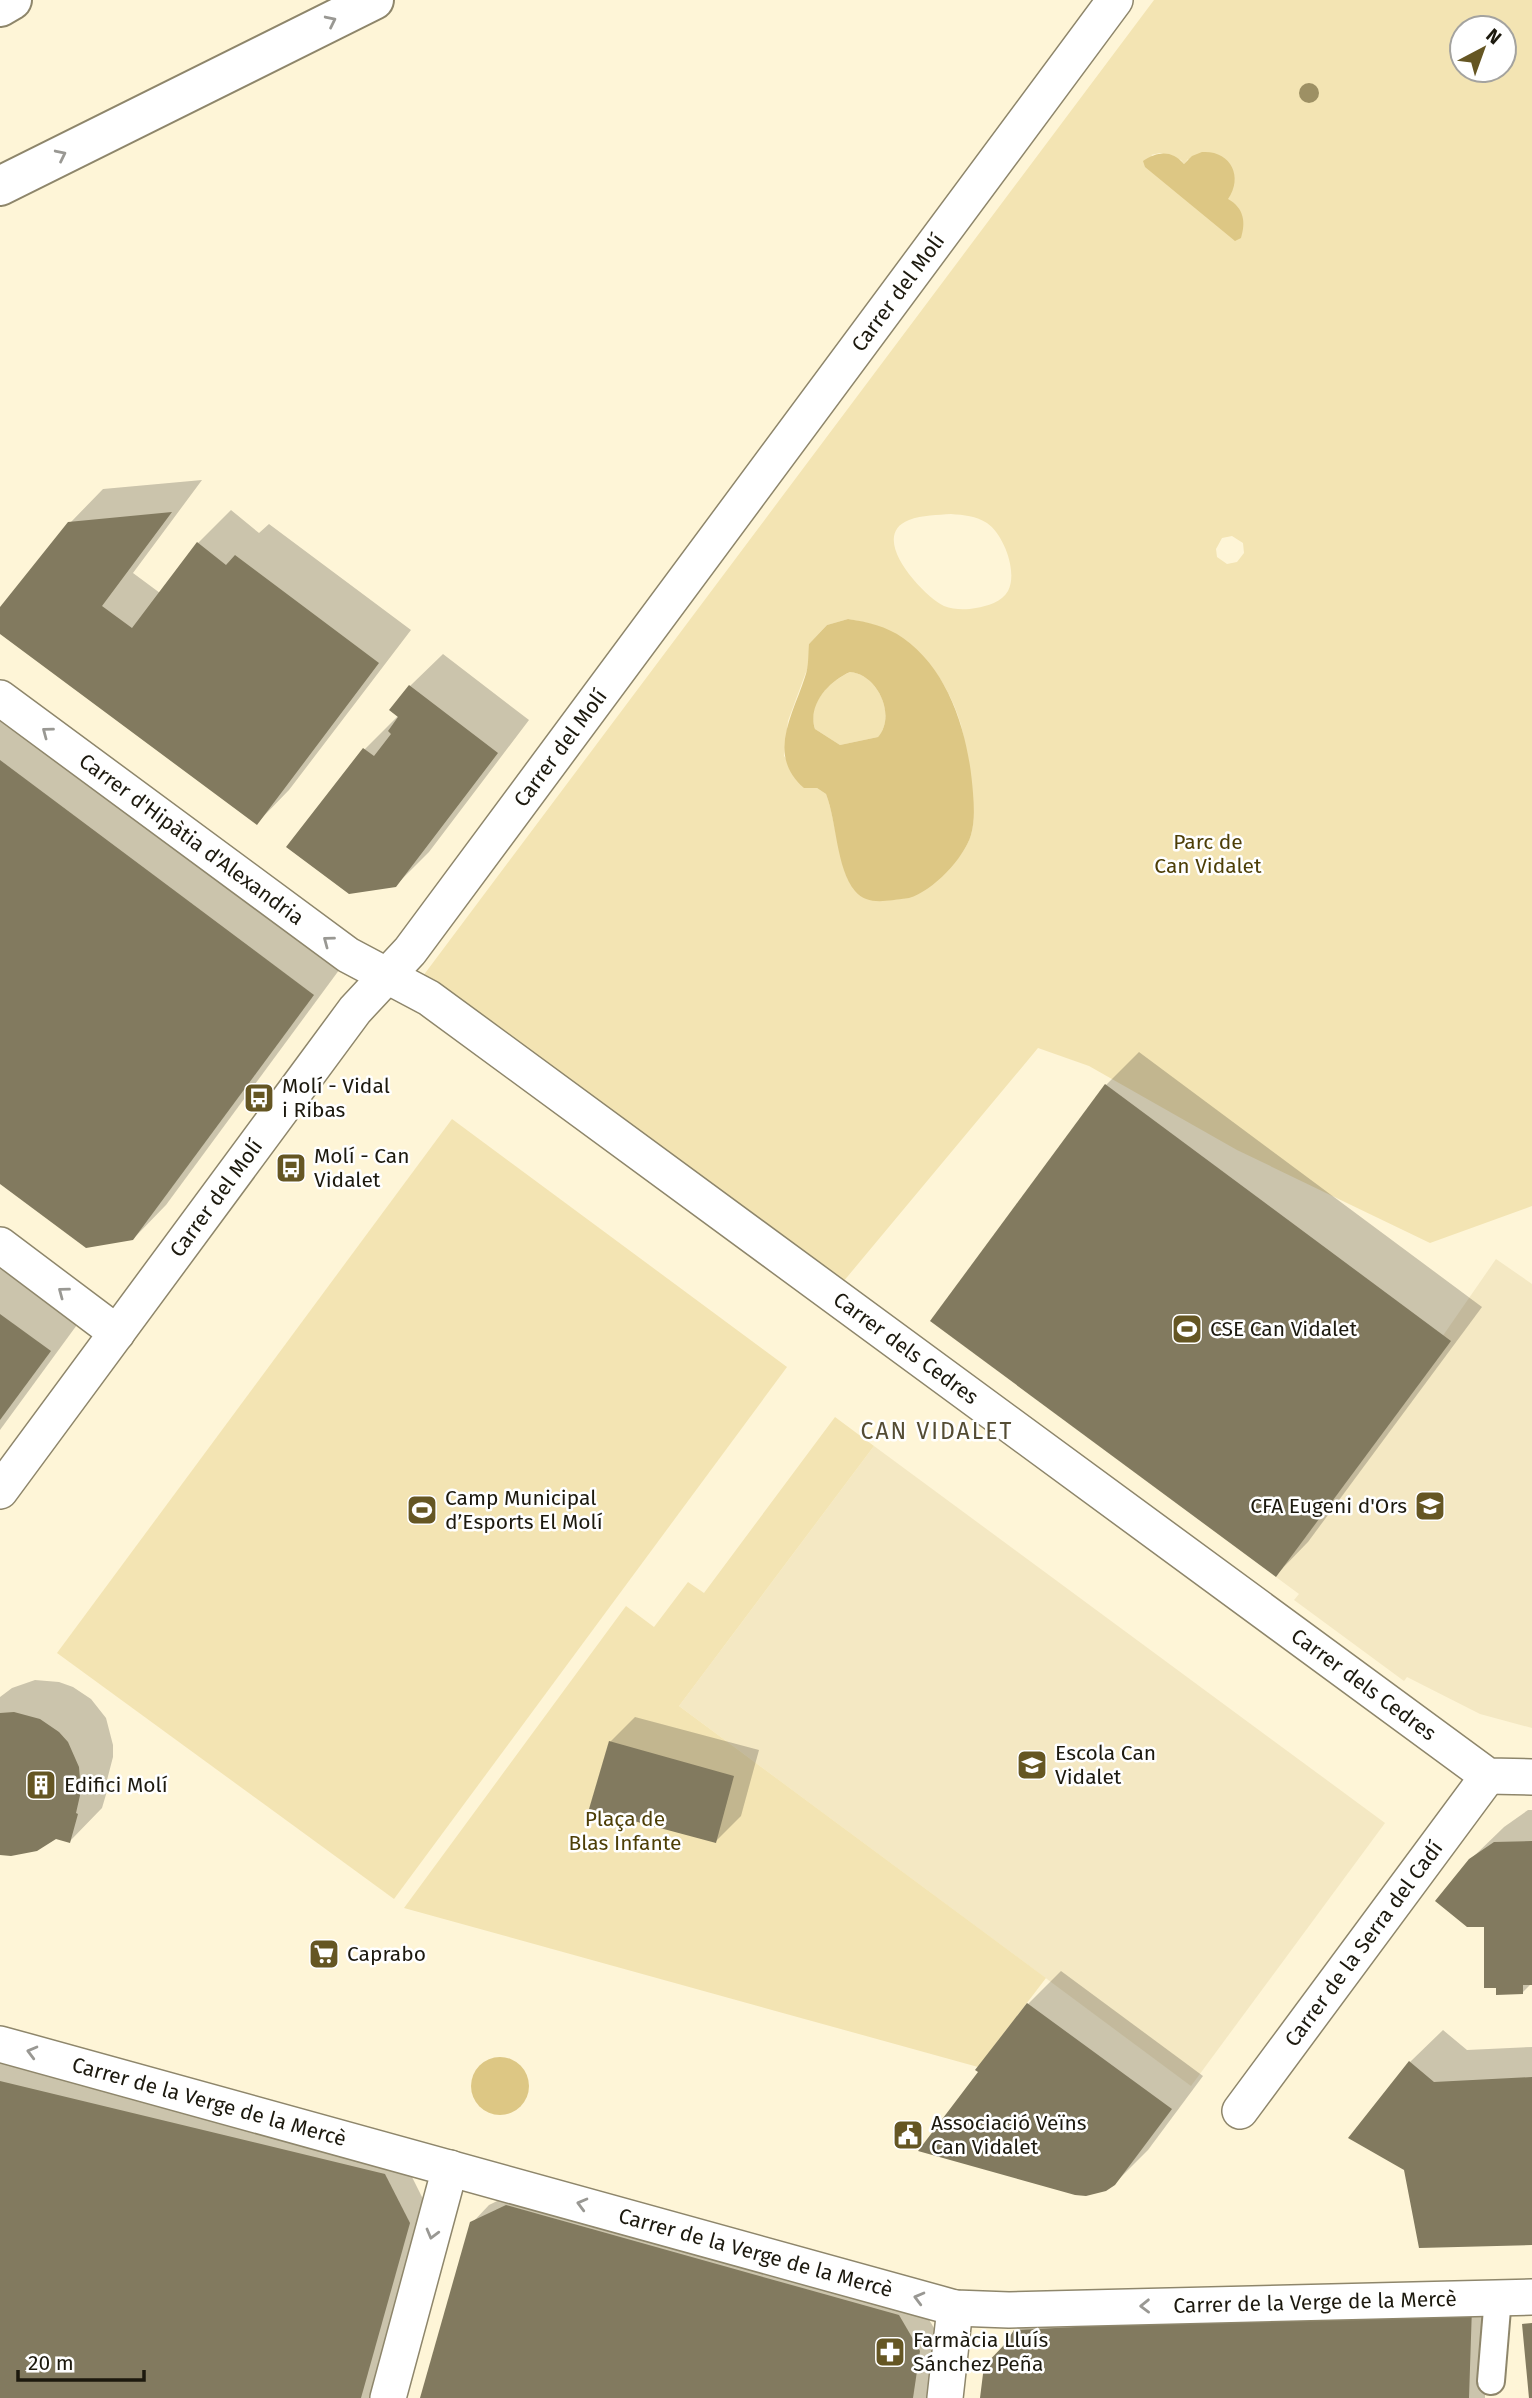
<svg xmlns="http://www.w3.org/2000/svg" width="1532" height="2398" viewBox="0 0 1532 2398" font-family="'Fira Sans',sans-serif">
  <rect width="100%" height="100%" fill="#fef5d7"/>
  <g fill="#f4e8c3">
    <path d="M1496 1259 1532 1284V1728L1480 1714 1407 1677 1404 1681 1294 1600 1299 1594 1276 1577Z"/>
    <path d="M874 1446 1385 1823 1191 2086 679 1706Z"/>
  </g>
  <g fill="#f3e4b3" fill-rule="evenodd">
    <path d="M1154 0H1532V1206L1430 1243 1237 1150 1089 1066 1038 1048 838 1288 420 980ZM1462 28H1504V70H1462ZM1160 153 1181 160 1184 164 1188 159 1228 199 1151 155ZM951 514C964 515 976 516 987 523 1004 535 1018 572 1008 591 1002 602 987 606 976 608 966 610 954 610 944 606 923 596 867 536 909 520 922 515 938 515 951 514ZM1232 536 1243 543 1244 553 1237 562 1227 564 1217 557 1216 549 1222 538ZM848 619C906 627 945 670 961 725 965 740 966 757 968 772 971 793 977 814 971 835 965 854 950 867 936 880 924 891 914 897 899 899 880 902 865 903 852 886 840 872 835 816 826 794L817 788 810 787 784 756 788 721 809 664V644L827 625Z"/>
    <path d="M850 672C877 674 897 715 878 737L840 745 815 729C806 704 829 682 850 672Z"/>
    <path d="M452 1119 787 1367 394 1899 57 1653Z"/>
    <path d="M835 1417 874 1446 679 1706 1046 1978 978 2067 404 1908 626 1606 654 1627 688 1582 704 1593Z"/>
  </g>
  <g fill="#ddc784" fill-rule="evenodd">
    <path d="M1202 152C1230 150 1244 176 1228 199 1244 208 1246 222 1241 238L1235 241 1145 167 1143 161C1158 151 1172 150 1184 164L1192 156Z"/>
    <path d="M848 619C868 622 886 626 903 638 951 672 969 737 973 793 974 807 975 821 971 835 964 858 933 891 909 898 904 899 899 899 894 900 879 902 865 903 855 891 836 868 837 822 826 794L817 788H804C766 755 793 715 805 677 809 666 808 655 809 644L827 625ZM850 672C877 674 897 715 878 737L840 745 815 729C807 705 829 681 850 672Z"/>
    <circle cx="500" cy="2086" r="29"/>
  </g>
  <g fill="#0003">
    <path d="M202 480 133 573 160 593 198 543 231 510 259 533 269 524 411 630 289 790 257 823 0 632V610L70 523 103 489Z"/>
    <path d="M443 654 529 720 429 852 395 886 288 847 365 749 399 715 410 686Z"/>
    <path d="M0 703 345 962 166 1205 133 1239 0 1182Z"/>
    <path d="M1139 1052 1482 1307 1308 1542 1276 1575 932 1321 1106 1085Z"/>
    <path d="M0 1257 82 1318 0 1430Z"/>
    <path d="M35 1680 59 1682 73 1687 91 1699 106 1718 113 1745V1757L107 1780 110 1781 102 1808 70 1841 56 1837 0 1853V1697L12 1688Z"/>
    <path d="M635 1717 759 1750 741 1816 716 1841 610 1742Z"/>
    <path d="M1528 1810H1532V1983L1522 1993 1486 1926 1470 1860 1504 1827Z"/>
    <path d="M1061 1971 1203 2076 1148 2150 1114 2184 980 2072 1028 2004Z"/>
    <path d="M1443 2030 1467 2050 1532 2047V2243L1410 2062Z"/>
    <path d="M0 2060 402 2157 426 2205 372 2398H0Z"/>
    <path d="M524 2188 916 2298 937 2333 927 2398H422L472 2223 489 2205Z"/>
    <path d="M1488 2291 1485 2398H982L1015 2331 1033 2313Z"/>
  </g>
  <g fill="#827a5f">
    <path d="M172 512 102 606 132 628 197 542 226 565 235 555 379 663 257 825 0 634V607L68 522Z"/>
    <path d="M409 685 498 753 396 887 349 894 286 847 363 748 374 756 391 734 388 731 398 717 389 710Z"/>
    <path d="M0 760 314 995 133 1240 86 1248 0 1184Z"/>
    <path d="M1105 1084 1451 1341 1276 1577 930 1321Z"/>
    <path d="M0 1314 51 1351 0 1420Z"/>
    <path d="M14 1712 40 1719 59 1732 68 1742 79 1767 81 1791 76 1813 78 1814 70 1843 56 1839 37 1851 11 1856 0 1855V1713Z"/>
    <path d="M609 1741 734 1776 716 1843 589 1809Z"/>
    <path d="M1532 1841V1985H1523V1994L1496 1995V1988H1484V1927H1467L1435 1901 1469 1859 1494 1842Z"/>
    <path d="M1027 2003 1172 2109 1115 2185 1106 2191 1086 2196 1075 2195 918 2151 978 2072 975 2070Z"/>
    <path d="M1409 2061 1434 2082 1532 2077V2245L1419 2248 1404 2170 1348 2138Z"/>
    <path d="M0 2081 385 2174 410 2223 361 2398H0Z"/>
    <path d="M506 2205 899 2315 920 2351 913 2398H420L470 2222Z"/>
    <path d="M1472 2307 1469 2398H980L984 2366 1005 2344 1014 2330Z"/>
    <path d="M1532 2323V2398H1529L1522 2324Z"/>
  </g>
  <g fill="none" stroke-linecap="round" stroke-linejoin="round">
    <g stroke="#8e866b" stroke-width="30">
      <path id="pedestrian" d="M1491 2381 1498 2297"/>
    </g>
    <g stroke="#8e866b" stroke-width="38">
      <g id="minor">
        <path id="s1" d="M0 698 348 955 429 998 1488 1776 1532 1777"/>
        <path d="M0 1245 117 1333"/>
        <path id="s2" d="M0 1491 355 1010 410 951 1115 0"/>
        <path id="s3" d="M0 2044 955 2308 1009 2310 1532 2297"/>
        <path id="s4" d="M1240 2111 1488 1776"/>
        <path d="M388 2398 450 2168"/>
        <path d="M945 2398 955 2308"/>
      </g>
    </g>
    <g stroke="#8e866b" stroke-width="42">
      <g id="trunk">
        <path d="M0 7 12 0"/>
        <path d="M0 186 374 0"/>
      </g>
    </g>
    <use href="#pedestrian" stroke="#fff" stroke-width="26"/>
    <use href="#minor" stroke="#fff" stroke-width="35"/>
    <use href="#trunk" stroke="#fff" stroke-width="38"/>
  </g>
  <circle fill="#9d9064" cx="1309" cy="93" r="10"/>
  <defs><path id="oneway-chevron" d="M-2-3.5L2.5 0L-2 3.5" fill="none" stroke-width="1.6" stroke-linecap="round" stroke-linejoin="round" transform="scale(1.75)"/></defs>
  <g stroke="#999893">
    <use href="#oneway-chevron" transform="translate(331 21) rotate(-26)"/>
    <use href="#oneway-chevron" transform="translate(61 155) rotate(-26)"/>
    <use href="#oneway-chevron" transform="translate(47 732) rotate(-143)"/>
    <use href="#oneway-chevron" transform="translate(328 941) rotate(-143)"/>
    <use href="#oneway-chevron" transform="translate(63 1292) rotate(-143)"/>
    <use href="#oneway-chevron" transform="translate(32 2052) rotate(-165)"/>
    <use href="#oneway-chevron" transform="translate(582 2204) rotate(-165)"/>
    <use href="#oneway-chevron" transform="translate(432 2234) rotate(105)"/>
    <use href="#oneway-chevron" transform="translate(919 2298) rotate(-165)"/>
    <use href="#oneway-chevron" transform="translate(1145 2306) rotate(179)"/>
  </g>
  <defs>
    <g id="bus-square" transform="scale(1.575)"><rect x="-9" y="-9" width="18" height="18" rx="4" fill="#655623" stroke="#fff"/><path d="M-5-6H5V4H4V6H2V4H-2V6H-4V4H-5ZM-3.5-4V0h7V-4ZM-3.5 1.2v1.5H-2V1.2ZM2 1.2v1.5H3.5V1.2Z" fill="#fff"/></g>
    <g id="stadium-square" transform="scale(1.575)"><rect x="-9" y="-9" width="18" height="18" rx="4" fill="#655623" stroke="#fff"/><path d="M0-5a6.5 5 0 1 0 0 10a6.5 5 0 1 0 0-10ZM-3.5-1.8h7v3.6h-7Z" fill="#fff"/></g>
    <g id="school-square" transform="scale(1.575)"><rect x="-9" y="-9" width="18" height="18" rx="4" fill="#655623" stroke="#fff"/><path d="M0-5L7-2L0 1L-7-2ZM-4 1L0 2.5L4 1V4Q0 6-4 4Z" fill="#fff"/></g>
    <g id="building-square" transform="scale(1.575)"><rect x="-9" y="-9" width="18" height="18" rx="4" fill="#655623" stroke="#fff"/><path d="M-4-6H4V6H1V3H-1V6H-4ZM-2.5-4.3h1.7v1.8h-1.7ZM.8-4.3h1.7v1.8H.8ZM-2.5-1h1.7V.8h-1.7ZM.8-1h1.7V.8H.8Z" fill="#fff"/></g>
    <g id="supermarket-square" transform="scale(1.575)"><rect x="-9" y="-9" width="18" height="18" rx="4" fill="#655623" stroke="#fff"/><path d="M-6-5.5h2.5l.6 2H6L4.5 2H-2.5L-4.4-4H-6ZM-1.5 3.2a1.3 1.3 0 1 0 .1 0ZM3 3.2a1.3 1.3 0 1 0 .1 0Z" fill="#fff"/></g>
    <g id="civic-square" transform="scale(1.575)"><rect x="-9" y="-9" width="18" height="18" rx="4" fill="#655623" stroke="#fff"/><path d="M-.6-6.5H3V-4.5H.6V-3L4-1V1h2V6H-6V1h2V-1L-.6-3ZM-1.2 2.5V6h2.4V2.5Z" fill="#fff"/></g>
    <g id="pharmacy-square" transform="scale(1.575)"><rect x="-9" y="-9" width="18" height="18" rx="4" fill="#655623" stroke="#fff"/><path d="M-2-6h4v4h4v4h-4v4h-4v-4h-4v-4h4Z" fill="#fff"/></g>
  </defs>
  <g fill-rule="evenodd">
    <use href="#bus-square" x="259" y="1098"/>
    <use href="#bus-square" x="291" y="1168"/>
    <use href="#stadium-square" x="1187" y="1329"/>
    <use href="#school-square" x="1430" y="1506"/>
    <use href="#stadium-square" x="422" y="1510"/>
    <use href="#school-square" x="1032" y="1765"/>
    <use href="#building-square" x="41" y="1785"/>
    <use href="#supermarket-square" x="324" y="1954"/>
    <use href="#civic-square" x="908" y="2135"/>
    <use href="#pharmacy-square" x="890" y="2352"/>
  </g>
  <g text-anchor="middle" stroke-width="5" stroke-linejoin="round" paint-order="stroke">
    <g font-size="21" fill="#1c190e" stroke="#fff">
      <text dy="7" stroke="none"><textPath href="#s2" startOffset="1498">Carrer del Molí</textPath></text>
      <text dy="7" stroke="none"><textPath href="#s2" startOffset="931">Carrer del Molí</textPath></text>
      <text dy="7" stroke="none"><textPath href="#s1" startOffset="238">Carrer d'Hipàtia d'Alexandria</textPath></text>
      <text dy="7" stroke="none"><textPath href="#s2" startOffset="364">Carrer del Molí</textPath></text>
      <text dy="7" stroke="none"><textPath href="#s1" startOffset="1116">Carrer dels Cedres</textPath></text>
      <text dy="7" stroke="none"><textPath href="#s1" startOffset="1684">Carrer dels Cedres</textPath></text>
      <text dy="7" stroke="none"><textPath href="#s4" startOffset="208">Carrer de la Serra del Cadí</textPath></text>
      <text dy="7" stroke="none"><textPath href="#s3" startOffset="217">Carrer de la Verge de la Mercè</textPath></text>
      <text dy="7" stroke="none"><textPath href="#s3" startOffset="784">Carrer de la Verge de la Mercè</textPath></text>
      <text dy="7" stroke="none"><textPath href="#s3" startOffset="1351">Carrer de la Verge de la Mercè</textPath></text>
    </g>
    <g font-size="21" fill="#4d3e06" stroke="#fff">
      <text x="1208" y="849">Parc de<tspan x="1208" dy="24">Can Vidalet</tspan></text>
      <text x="625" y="1826">Plaça de<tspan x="625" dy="24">Blas Infante</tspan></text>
    </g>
    <g font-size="21" fill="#1c190e" stroke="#fff" text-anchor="start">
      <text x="282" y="1093">Molí - Vidal<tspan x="282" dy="24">i Ribas</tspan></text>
      <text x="314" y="1163">Molí - Can<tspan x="314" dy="24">Vidalet</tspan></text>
      <text x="1210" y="1336">CSE Can Vidalet</text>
      <text x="445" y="1505">Camp Municipal<tspan x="445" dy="24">d’Esports El Molí</tspan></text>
      <text x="1407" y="1513" text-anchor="end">CFA Eugeni d'Ors</text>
      <text x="1055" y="1760">Escola Can<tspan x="1055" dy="24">Vidalet</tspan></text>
      <text x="64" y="1792">Edifici Molí</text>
      <text x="347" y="1961">Caprabo</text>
      <text x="931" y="2130">Associació Veïns<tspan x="931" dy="24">Can Vidalet</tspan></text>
      <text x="913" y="2347">Farmàcia Lluís<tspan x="913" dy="24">Sánchez Peña</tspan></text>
    </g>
    <g font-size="23" letter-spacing="2" fill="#544c33" stroke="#fff">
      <text x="937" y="1439">CAN VIDALET</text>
    </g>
  </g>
  <g transform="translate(1483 49) rotate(41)"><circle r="33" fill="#ffffff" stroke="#a4a39f" stroke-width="2"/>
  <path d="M0-5L12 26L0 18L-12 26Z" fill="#655623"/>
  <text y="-10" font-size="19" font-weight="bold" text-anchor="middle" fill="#1c190e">N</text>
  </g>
  <path d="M18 2370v10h126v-10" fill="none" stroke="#1c190e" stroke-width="3.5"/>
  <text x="28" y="2370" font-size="21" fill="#1c190e" stroke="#ffffff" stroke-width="5" paint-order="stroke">20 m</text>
</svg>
